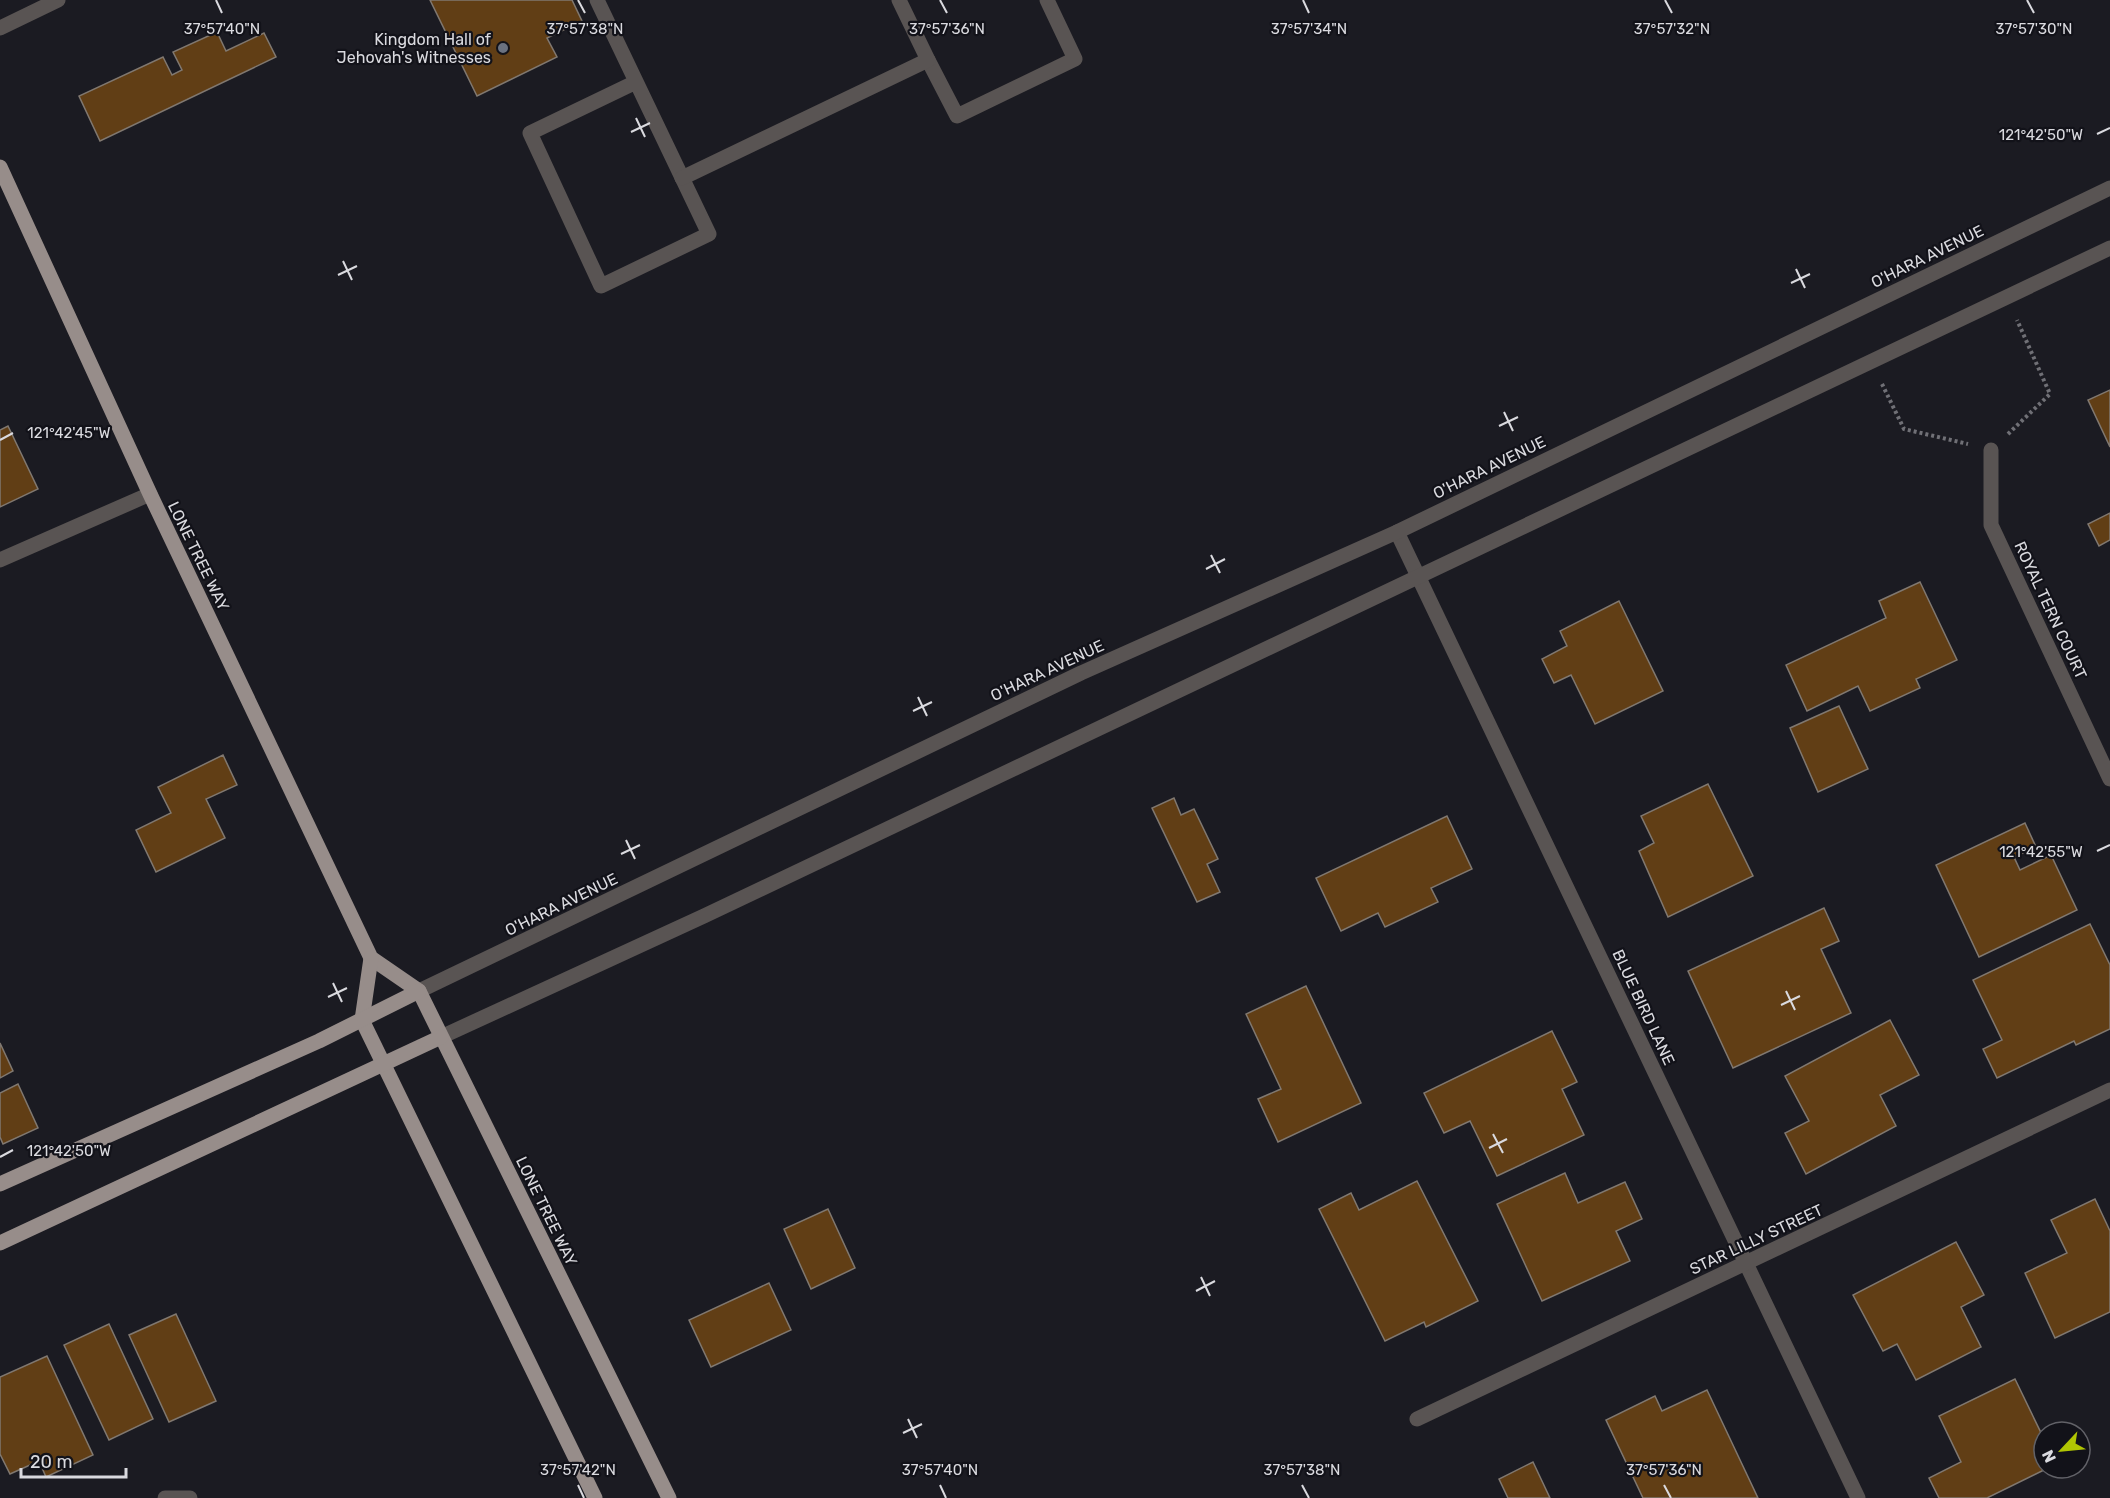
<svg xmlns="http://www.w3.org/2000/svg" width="2110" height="1498" viewBox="0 0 2110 1498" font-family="Rubik,sans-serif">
  <rect width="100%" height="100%" fill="#1b1b22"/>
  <g fill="#613e15" stroke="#807870" stroke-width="1.5">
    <path d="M430 0H572L582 21 547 38 557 57 477 96Z"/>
    <path d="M217 32 226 51 264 33 276 57 100 141 79 96 163 57 172 75 182 70 173 52Z"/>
    <path d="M2110 390V447L2088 400Z"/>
    <path d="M8 426 38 489 0 507V430Z"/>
    <path d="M2110 513V540L2099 546 2088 524Z"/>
    <path d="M1920 582 1957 660 1916 679 1920 688 1870 711 1858 686 1807 711 1786 665 1886 618 1879 601Z"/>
    <path d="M1619 601 1663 691 1595 724 1571 675 1554 683 1542 659 1567 646 1560 631Z"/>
    <path d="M1839 706 1868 769 1818 792 1790 728Z"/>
    <path d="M223 755 237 785 206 799 225 838 156 872 136 830 171 813 158 787Z"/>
    <path d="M1708 784 1753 876 1668 917 1639 851 1654 843 1641 816Z"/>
    <path d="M1174 798 1181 815 1194 809 1218 859 1207 864 1220 892 1197 902 1152 808Z"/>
    <path d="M1447 816 1472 869 1431 888 1438 902 1385 927 1378 913 1341 931 1316 878Z"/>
    <path d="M2025 823 2036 847 2014 857 2020 870 2051 855 2077 910 1979 957 1936 865Z"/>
    <path d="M1824 908 1839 941 1821 949 1851 1013 1733 1068 1688 971Z"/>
    <path d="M2090 924 2110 965V1029L2076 1045 2074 1041 1997 1078 1983 1049 2002 1040 1973 980Z"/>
    <path d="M1306 986 1361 1103 1278 1142 1258 1099 1281 1089 1246 1014Z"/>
    <path d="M1890 1020 1919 1075 1880 1095 1896 1126 1806 1174 1785 1133 1809 1121 1785 1076Z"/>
    <path d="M1552 1031 1577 1082 1562 1089 1584 1135 1497 1176 1470 1121 1444 1133 1424 1093Z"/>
    <path d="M0 1043 13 1071 0 1078Z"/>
    <path d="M18 1084 38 1128 3 1144 0 1137V1093Z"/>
    <path d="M1565 1173 1578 1203 1625 1182 1642 1219 1616 1231 1630 1261 1542 1301 1497 1204Z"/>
    <path d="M1417 1181 1478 1301 1426 1327 1424 1322 1385 1341 1319 1209 1351 1193 1359 1210Z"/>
    <path d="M2095 1199 2110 1231V1312L2055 1338 2025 1273 2067 1253 2051 1220Z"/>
    <path d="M828 1209 855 1268 811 1289 784 1229Z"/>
    <path d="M1956 1242 1984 1295 1961 1307 1981 1347 1916 1380 1897 1344 1883 1351 1853 1295Z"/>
    <path d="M769 1283 791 1330 711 1367 689 1320Z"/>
    <path d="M176 1314 216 1401 169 1422 129 1335Z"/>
    <path d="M109 1324 153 1419 109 1440 64 1345Z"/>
    <path d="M47 1356 93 1455 46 1477 39 1461 10 1474 0 1454V1377Z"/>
    <path d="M2015 1379 2044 1439V1468H2048L1987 1498H1939L1929 1478 1961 1462 1939 1416Z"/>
    <path d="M1707 1390 1758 1498H1643L1606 1420 1655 1396 1662 1411Z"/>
    <path d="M1533 1462 1550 1498H1508L1499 1479Z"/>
  </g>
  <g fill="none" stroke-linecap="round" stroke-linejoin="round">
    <g stroke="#707076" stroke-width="4" stroke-dasharray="3 3" stroke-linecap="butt">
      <path d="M1882 384 1904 429 1968 444"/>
      <path d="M2008 434 2050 394 2017 320"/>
    </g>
    <g stroke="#595453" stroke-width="15">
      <path d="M597 0 709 234 601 286 530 133 636 82"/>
      <path d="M0 28 58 0"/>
      <path d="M928 60 957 116 1075 59 1047 0"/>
      <path d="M682 178 928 60 899 0"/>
      <path d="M1991 450V525L2110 779"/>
      <path d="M1397 532 1858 1498"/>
      <path d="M0 560 150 494"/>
      <path d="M419 991 1081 673 1397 532 2110 188"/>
      <path d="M441 1037 704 916 2110 248"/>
      <path d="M1417 1419 2110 1090"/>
      <path d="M165 1498H190"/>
    </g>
    <g stroke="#978d8a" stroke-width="15">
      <path d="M0 167 150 494 371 958 419 991 669 1498"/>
      <path d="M371 958 362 1020 595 1498"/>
      <path d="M0 1184 319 1041 419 991"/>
      <path d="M0 1243 441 1037"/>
    </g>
  </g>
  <path fill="none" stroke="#dadadf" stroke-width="2" d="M216 0 222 13M578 0 585 13M940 0 947 13M1303 0 1309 13M1665 0 1672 13M2027 0 2034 13M636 118 645 137M631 132 650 123M2097 134 2110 128M343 261 352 280M1796 269 1805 288M338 275 357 266M1791 283 1810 274M1504 412 1513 431M1499 426 1518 417M0 440 13 433M1211 555 1220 573M1206 569 1225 559M918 697 927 716M913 711 932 702M626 840 635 859M2097 851 2110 845M621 854 640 845M333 983 342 1002M1786 991 1795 1010M328 997 347 988M1781 1005 1800 996M1493 1134 1503 1153M1489 1148 1507 1139M0 1157 13 1150M1201 1277 1210 1296M1196 1291 1215 1281M908 1419 917 1438M903 1433 922 1424M578 1485 584 1498M940 1485 946 1498M1302 1485 1309 1498M1664 1485 1671 1498"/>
  <circle fill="#6b7280" stroke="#121219" stroke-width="2" cx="503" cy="48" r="6"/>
  <g text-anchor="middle" stroke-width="4.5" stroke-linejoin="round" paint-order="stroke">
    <g font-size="16" fill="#dadadf" stroke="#121219" text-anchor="end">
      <text x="491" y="45">Kingdom Hall of<tspan x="491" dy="18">Jehovah's Witnesses</tspan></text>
    </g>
    <g font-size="16" fill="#dadadf" stroke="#121219">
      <text transform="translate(1927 256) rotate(-26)" y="6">O'HARA AVENUE</text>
      <text transform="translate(1489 467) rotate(-26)" y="6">O'HARA AVENUE</text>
      <text transform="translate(199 556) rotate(64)" y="6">LONE TREE WAY</text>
      <text transform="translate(2051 610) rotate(65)" y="6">ROYAL TERN COURT</text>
      <text transform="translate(1047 670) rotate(-25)" y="6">O'HARA AVENUE</text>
      <text transform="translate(561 904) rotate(-26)" y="6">O'HARA AVENUE</text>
      <text transform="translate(1644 1007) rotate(65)" y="6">BLUE BIRD LANE</text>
      <text transform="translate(547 1211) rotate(64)" y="6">LONE TREE WAY</text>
      <text transform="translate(1756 1239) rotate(-25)" y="6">STAR LILLY STREET</text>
    </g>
  </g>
  <g font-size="15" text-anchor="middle" fill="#dadadf" stroke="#121219" stroke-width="4.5" stroke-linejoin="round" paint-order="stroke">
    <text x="222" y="34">37°57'40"N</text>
    <text x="1672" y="34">37°57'32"N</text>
    <text x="585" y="34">37°57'38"N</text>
    <text x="947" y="34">37°57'36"N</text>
    <text x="1309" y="34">37°57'34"N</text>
    <text x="2034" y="34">37°57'30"N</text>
    <text x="2041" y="140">121°42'50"W</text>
    <text x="69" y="438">121°42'45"W</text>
    <text x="2041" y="857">121°42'55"W</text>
    <text x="69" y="1156">121°42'50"W</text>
    <text x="578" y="1475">37°57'42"N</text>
    <text x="940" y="1475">37°57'40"N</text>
    <text x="1302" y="1475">37°57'38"N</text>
    <text x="1664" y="1475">37°57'36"N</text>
  </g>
  <g transform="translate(2062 1450) rotate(244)"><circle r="28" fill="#121219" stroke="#626268" stroke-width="1.5"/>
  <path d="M0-4.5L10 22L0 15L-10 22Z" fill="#b0c503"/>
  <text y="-9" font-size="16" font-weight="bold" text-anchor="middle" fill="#dadadf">N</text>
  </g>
  <path d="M21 1468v9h105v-9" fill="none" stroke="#dadadf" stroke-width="3"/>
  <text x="30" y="1468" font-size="18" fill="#dadadf" stroke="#121219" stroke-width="4.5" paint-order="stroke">20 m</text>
</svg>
